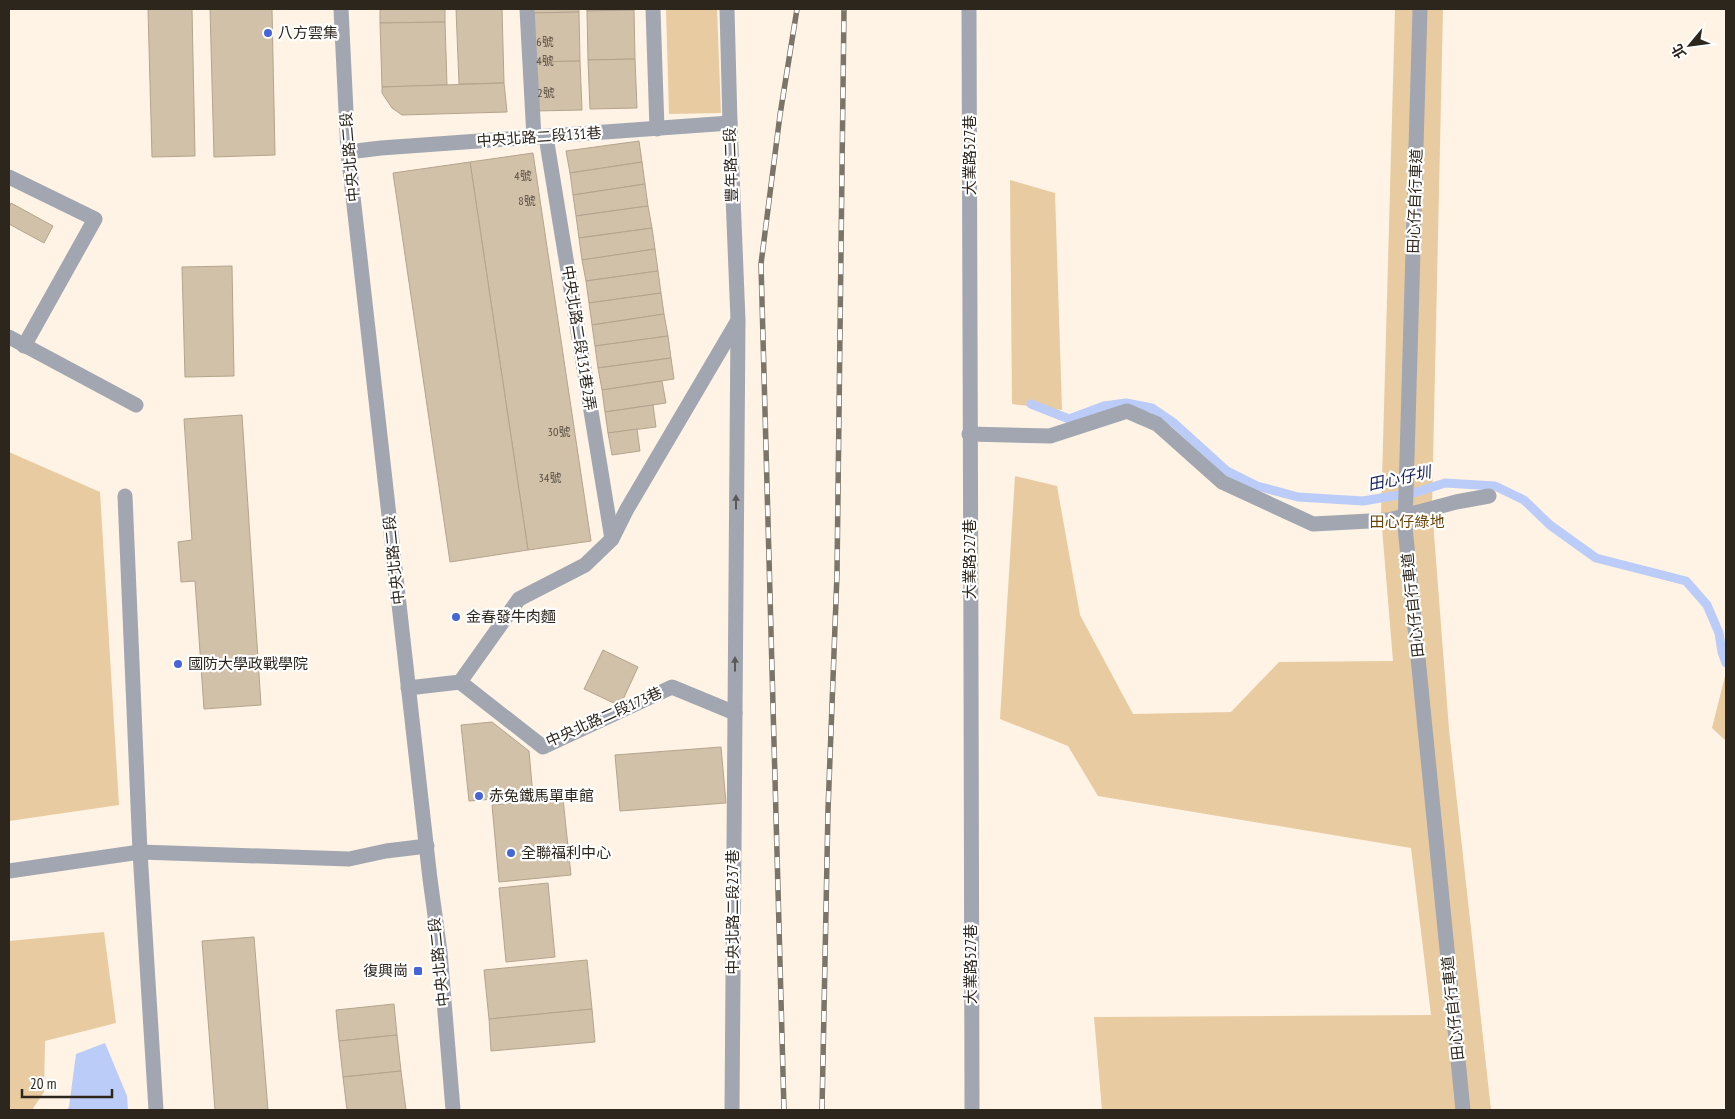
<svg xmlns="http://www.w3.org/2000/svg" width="1735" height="1119" viewBox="0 0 1735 1119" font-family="'PT Sans Narrow','Noto Sans TC',sans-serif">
  <rect width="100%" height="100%" fill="#fef3e4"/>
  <g fill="#e9cba1">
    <path d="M666 9H717L721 113 669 114Z"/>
    <path d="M1395 9H1443L1432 508 1449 729 1491 1110H1102L1094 1017 1431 1015 1411 848 1098 796 1068 746 1000 719 1015 476 1057 486 1080 615 1133 714 1231 712 1279 662 1393 661 1381 516Z"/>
    <path d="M1010 180 1055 193 1062 410 1012 404Z"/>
    <path d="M9 452 100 492 119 805 9 821Z"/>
    <path d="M1726 672V741L1712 728Z"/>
    <path d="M104 932 116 1023 45 1041 44 1092 32 1110H9V941Z"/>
  </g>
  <path fill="#bbccf8" d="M105 1043 127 1096 128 1110H67L69 1107 76 1054Z"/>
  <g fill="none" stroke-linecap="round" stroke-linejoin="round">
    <path stroke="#bbccf8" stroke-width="9" d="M1031 404 1069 419 1104 406 1126 403 1152 408 1174 423 1227 471 1257 486 1298 497 1363 501 1417 492 1445 483 1495 486 1524 500 1550 525 1596 558 1686 581 1707 605 1719 633 1722 652 1726 663"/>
  </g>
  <g fill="#d2c1a9" stroke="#b5a48d">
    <path d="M148 9H192L195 156 152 157Z"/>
    <path d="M210 9H272L275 155 214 157Z"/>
    <path d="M380 9H445V22L380 23Z"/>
    <path d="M456 9H502L504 83 459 84Z"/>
    <path d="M531 9H579V12L531 13Z"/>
    <path d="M586 9H633L634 10 587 11Z"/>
    <path d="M634 10 635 59 588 60 587 11Z"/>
    <path d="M579 12 580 61 533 62 531 13Z"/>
    <path d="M445 22 447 85 382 87 380 23Z"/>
    <path d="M635 59 637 108 590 109 588 60Z"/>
    <path d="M580 61 582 110 535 111 533 62Z"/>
    <path d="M504 83 507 112 402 115 392 108 382 93V87Z"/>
    <path d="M639 141 642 162 570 173 566 151Z"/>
    <path d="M533 153 591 541 528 550 470 162Z"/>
    <path d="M470 162 528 550 450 562 393 173Z"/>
    <path d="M642 162 645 184 573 195 570 173Z"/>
    <path d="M645 184 648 206 576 216 573 195Z"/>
    <path d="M11 203 53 226 44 243 9 224V208Z"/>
    <path d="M648 206 652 228 579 238 576 216Z"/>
    <path d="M652 228 655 249 582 260 579 238Z"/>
    <path d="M655 249 658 271 586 281 582 260Z"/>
    <path d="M232 266 234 376 185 377 182 267Z"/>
    <path d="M658 271 661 293 589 303 586 281Z"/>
    <path d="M661 293 664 314 592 325 589 303Z"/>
    <path d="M664 314 668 336 595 346 592 325Z"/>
    <path d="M668 336 671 358 598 368 595 346Z"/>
    <path d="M671 358 674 379 602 390 598 368Z"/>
    <path d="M662 381 666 403 605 412 602 390Z"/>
    <path d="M653 405 656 427 608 433 605 412Z"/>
    <path d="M242 415 261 705 204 709 195 581 181 582 178 542 192 540 184 419Z"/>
    <path d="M637 429 640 451 612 455 608 433Z"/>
    <path d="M603 650 638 667 620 706 584 689Z"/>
    <path d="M492 722 529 751 533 796 469 801 461 725Z"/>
    <path d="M721 747 726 803 620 811 615 755Z"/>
    <path d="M563 799 571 875 499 882 492 805Z"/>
    <path d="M548 883 555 957 506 962 499 888Z"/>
    <path d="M254 937 268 1110H215L202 941Z"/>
    <path d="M587 960 592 1009 489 1019 484 970Z"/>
    <path d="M394 1004 397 1035 339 1041 336 1010Z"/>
    <path d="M592 1009 595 1042 491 1051 489 1019Z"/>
    <path d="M397 1035 401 1071 343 1077 339 1041Z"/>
    <path d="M401 1071 406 1110H347L343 1077Z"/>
  </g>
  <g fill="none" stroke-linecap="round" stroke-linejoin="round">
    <g stroke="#a1a6b1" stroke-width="15">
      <path d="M341 9 348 152 430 879 440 952 453 1110"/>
      <path d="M527 9 534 138"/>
      <path d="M653 9 657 129"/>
      <path d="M727 9 730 123 738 320 732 1110"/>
      <path d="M969 9C972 376 970 743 972 1110"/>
      <path d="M1420 9 1405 527 1463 1110"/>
      <path d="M546 137 612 539"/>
      <path d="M348 152 381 148 730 123"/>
      <path d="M9 177 95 219 24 346"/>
      <path d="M9 337 136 405"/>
      <path d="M969 434 1050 436 1127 411 1157 424 1222 482 1313 524 1389 520 1456 502 1489 496"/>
      <path d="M125 496 140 852 156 1110"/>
      <path d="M460 682 543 747 672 687 735 713"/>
      <path d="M408 688 460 682 519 599 585 565 612 539 627 509 737 322"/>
      <path d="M9 871 140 852 349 859 386 851 427 846"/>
    </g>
    <g stroke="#7b7468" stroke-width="5.5">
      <g id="rail">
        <path d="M784 1110 761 264 780 115 797 9"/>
        <path d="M822 1110 828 810 837 574 844 9"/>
      </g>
    </g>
    <use href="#rail" stroke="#fff" stroke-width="4" stroke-dasharray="11" stroke-linecap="butt"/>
  </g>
  <defs><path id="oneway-solid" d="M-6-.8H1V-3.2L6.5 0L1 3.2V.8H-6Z" transform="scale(1.25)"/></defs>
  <g fill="#5b5958">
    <use href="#oneway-solid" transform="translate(736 502) rotate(-90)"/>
    <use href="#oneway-solid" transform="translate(735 664) rotate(-90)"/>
  </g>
  <g fill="#4665d8" stroke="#fff" stroke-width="2">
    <circle cx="268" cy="33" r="5"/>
    <circle cx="456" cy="617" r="5"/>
    <circle cx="178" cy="664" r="5"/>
    <circle cx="479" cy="796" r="5"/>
    <circle cx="511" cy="853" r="5"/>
    <rect x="413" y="966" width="10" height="10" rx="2.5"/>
  </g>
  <g text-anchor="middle" stroke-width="4.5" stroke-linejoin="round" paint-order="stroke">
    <g font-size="12" fill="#564d40">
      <text x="545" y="46">6號</text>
      <text x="545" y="65">4號</text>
      <text x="546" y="97">2號</text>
      <text x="523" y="180">4號</text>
      <text x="527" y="205">8號</text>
      <text x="559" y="436">30號</text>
      <text x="550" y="482">34號</text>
    </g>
    <g font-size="15" fill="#2c261d" stroke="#fff" text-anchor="start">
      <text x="278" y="38">八方雲集</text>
      <text x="466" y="622">金春發牛肉麵</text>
      <text x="188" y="669">國防大學政戰學院</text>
      <text x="489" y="801">赤兔鐵馬單車館</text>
      <text x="521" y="858">全聯福利中心</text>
      <text x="408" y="976" text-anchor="end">復興崗</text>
    </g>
    <g font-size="15" fill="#2c261d" stroke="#fff">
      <text transform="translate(539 137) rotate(-4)" y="5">中央北路二段131巷</text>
      <text transform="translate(970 155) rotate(-90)" y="5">大業路527巷</text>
      <text transform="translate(350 157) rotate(-95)" y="5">中央北路二段</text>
      <text transform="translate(731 165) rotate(-92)" y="5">豐年路二段</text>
      <text transform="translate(1415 201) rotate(-88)" y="5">田心仔自行車道</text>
      <text transform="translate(579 338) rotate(81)" y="5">中央北路二段131巷2弄</text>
      <text transform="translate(970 559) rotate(-90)" y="5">大業路527巷</text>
      <text transform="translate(394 560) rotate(-96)" y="5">中央北路二段</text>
      <text transform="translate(1413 605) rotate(-96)" y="5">田心仔自行車道</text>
      <text transform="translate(604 717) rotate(-24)" y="5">中央北路二段173巷</text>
      <text transform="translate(733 912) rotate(-90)" y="5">中央北路二段237巷</text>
      <text transform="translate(439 962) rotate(-96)" y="5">中央北路二段</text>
      <text transform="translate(971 964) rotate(-90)" y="5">大業路527巷</text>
      <text transform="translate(1453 1008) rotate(-96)" y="5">田心仔自行車道</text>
    </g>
    <g font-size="15" fill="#674300" stroke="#fff">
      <text x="1407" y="527">田心仔綠地</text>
    </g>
    <g font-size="16" font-style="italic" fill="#13215f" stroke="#fff">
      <text transform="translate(1399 478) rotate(-12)" y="6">田心仔圳</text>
    </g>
  </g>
  <rect width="1735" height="1119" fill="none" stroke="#2c261d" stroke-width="20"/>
  <g transform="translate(1690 45) rotate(241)" stroke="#ffffff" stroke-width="4" paint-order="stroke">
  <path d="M0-4L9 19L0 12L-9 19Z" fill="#2c261d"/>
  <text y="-8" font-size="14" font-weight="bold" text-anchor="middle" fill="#2c261d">北</text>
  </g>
  <path d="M22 1089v8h90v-8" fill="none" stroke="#2c261d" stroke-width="2.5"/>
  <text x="30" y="1089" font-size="15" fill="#2c261d" stroke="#ffffff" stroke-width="4" paint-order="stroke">20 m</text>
</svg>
